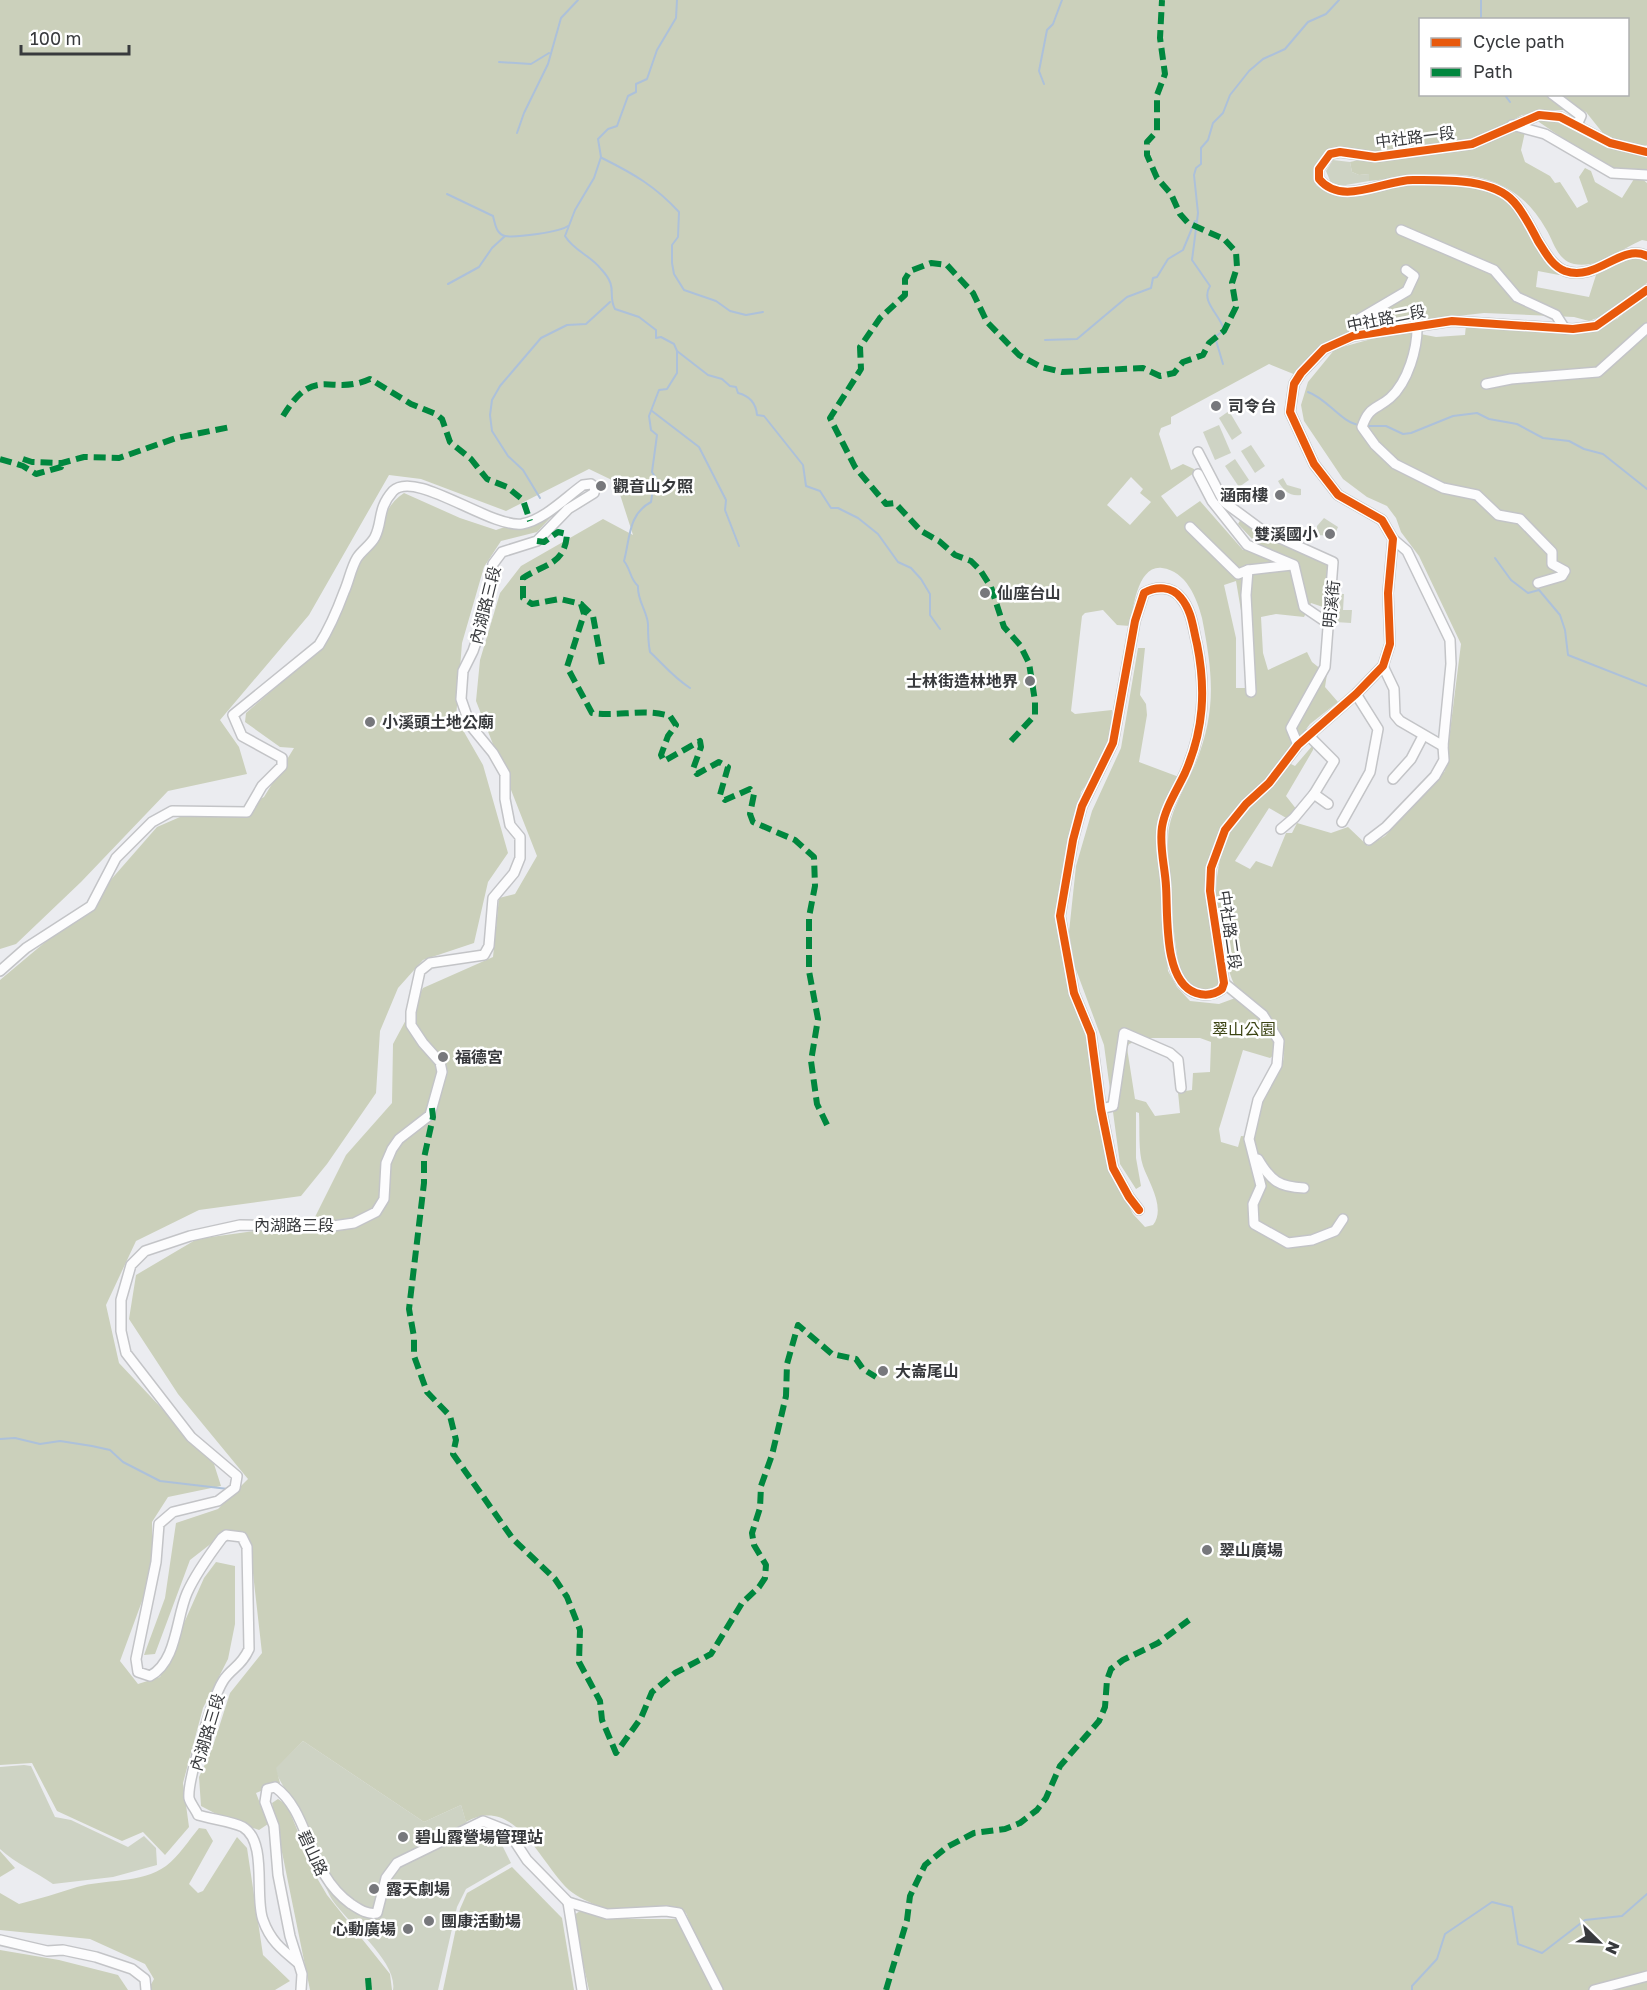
<svg xmlns="http://www.w3.org/2000/svg" width="1647" height="1990" viewBox="0 0 1647 1990" font-family="'Golos Text','Noto Sans TC',sans-serif">
  <rect width="100%" height="100%" fill="#ebecf0"/>
  <g fill="#ced3c4">
    <path d="M1333 160 1350 162 1352 172 1359 175 1369 174V181L1340 186 1331 183 1326 171Z"/>
    <path d="M1229 411 1242 433 1232 440 1219 418Z"/>
    <path d="M1219 425 1231 453 1215 460 1203 432Z"/>
    <path d="M1251 445 1265 466 1255 473 1241 451Z"/>
    <path d="M1235 459 1249 480 1239 487 1225 466Z"/>
    <path d="M1283 478 1287 485 1301 489V495C1290 497 1283 490 1278 481Z"/>
    <path d="M1324 518 1338 527 1334 536 1317 535V526Z"/>
    <path d="M1338 594H1344L1343 610H1352L1351 623 1335 622Z"/>
    <path d="M303 1741 424 1822 461 1805 470 1835 493 1827 511 1863 466 1889 457 1907 438 1990H393C398 1962 349 1924 333 1901 321 1883 311 1839 301 1816 293 1798 280 1786 275 1768Z"/>
    <path d="M24 1765 31 1766 55 1817 71 1820 128 1847 144 1836 156 1848 157 1865 113 1877 53 1884C35 1871 16 1864 0 1849V1767Z"/>
  </g>
  <g fill="#cbd0bb" fill-rule="evenodd">
    <path d="M0 0H1647V145L1633 146 1606 137 1586 112 1580 110H1554L1522 115 1488 134 1469 140 1374 153 1334 150 1320 160 1314 177 1316 185C1341 204 1362 190 1390 186 1422 181 1484 179 1510 201 1523 212 1530 233 1539 247 1545 257 1553 263 1559 272V275L1538 271 1536 287 1589 297 1596 275 1634 254 1647 258V283L1600 317 1589 321 1574 317 1484 313 1422 320 1337 339 1321 350 1296 375 1269 364 1171 417V424L1161 428 1159 434 1171 470 1183 464 1194 469V473L1161 496 1177 517 1200 501 1243 550 1255 542 1238 524 1241 519 1267 537 1312 554 1332 566 1326 608 1311 603 1304 617 1276 614 1261 617 1263 653 1268 670 1307 652 1312 662 1327 674 1325 687 1338 702 1310 724 1270 778 1239 807 1223 830 1215 848 1207 884 1221 981 1215 990C1207 991 1197 991 1190 984 1185 979 1181 971 1179 964 1174 944 1165 848 1169 828 1173 806 1186 786 1195 765 1217 711 1213 674 1202 618 1197 598 1186 571 1162 568 1137 565 1133 610 1130 626L1117 625 1103 610 1085 613 1082 616 1071 711 1075 714 1112 710 1111 729 1102 763 1081 792 1056 917 1070 994 1087 1036 1102 1139 1115 1179 1133 1214 1145 1227 1153 1225C1166 1208 1149 1183 1143 1166 1138 1151 1140 1130 1139 1113L1136 1112V1158L1141 1186 1136 1189 1120 1164 1104 1045 1075 967 1069 932 1076 866 1092 811 1121 748 1138 648H1145L1140 695 1146 704 1147 715 1139 762 1179 777 1158 831 1168 971 1177 987 1190 1001 1219 1004 1238 997C1255 1011 1281 1030 1274 1055L1270 1058 1243 1050 1219 1129 1221 1142 1238 1147 1241 1136 1252 1137C1254 1128 1255 1115 1260 1106 1269 1086 1289 1068 1283 1043 1280 1034 1272 1019 1265 1012 1257 1004 1240 999 1236 989 1214 939 1205 869 1236 821 1250 799 1271 783 1287 762L1295 766 1313 745V750L1286 796 1297 810 1288 819 1269 808 1235 861 1250 869 1256 861 1272 867 1286 833H1292L1297 823 1331 833 1348 827 1368 846 1385 836 1445 771 1461 644 1419 556 1401 532 1396 518 1387 506 1367 497 1343 479 1304 421 1301 405 1308 382 1335 349 1386 335 1410 332 1436 337 1465 335 1466 325 1582 333 1617 319 1647 295V1990H722L705 1960 686 1913 679 1908C660 1901 625 1915 601 1907 591 1903 577 1897 569 1890 540 1863 515 1794 466 1822L461 1805 424 1822 303 1741 276 1768 280 1783 256 1793 268 1824 259 1830 222 1817 201 1806 199 1777 212 1749 230 1693 262 1653 249 1538 226 1532 190 1560 155 1654 144 1655 165 1598 176 1523 218 1509 248 1479 178 1394 129 1319 136 1275 197 1239 312 1223 346 1155 392 1103 393 1044 423 988 493 957 499 898 515 894 537 856 476 701 480 660 500 593 521 566 603 519 633 535 616 482 589 469 506 511 421 479 389 475 309 615 220 720 239 747 247 774 168 791 81 882 16 944 0 949ZM1420 20H1628V94H1420ZM1131 477 1143 489 1140 493 1151 502 1130 525 1107 505ZM1236 581 1247 646 1248 688H1236V638L1224 585ZM1145 1038H1200L1211 1042 1210 1072 1193 1073 1192 1090 1178 1092 1180 1113 1155 1116 1146 1102 1135 1099 1127 1048 1129 1044Z"/>
    <path d="M1554 118 1616 148 1647 154V169L1644 173 1618 172 1602 165 1539 122V119Z"/>
    <path d="M1512 127 1525 132 1521 150 1525 162 1550 176 1555 183 1560 182 1577 208 1588 202 1579 177 1585 168 1591 171 1595 182 1622 198 1634 179 1641 178 1647 183V241L1642 240C1621 249 1598 269 1574 264 1557 260 1554 242 1546 229 1507 159 1437 173 1369 181V174L1359 175 1352 172 1350 162C1367 157 1387 160 1405 158 1443 153 1477 143 1512 127Z"/>
    <path d="M404 493 460 518 496 530 547 513 552 516 537 532 501 541 484 567 462 643 456 718 483 765 508 853 488 882 474 943 423 960 398 988 380 1031 376 1093 327 1164 301 1196 199 1210 136 1241 106 1305 119 1363 214 1464 221 1486 168 1497 152 1522V1574L120 1661 138 1684 160 1677 204 1578 216 1562 235 1566V1624L228 1659 203 1708 183 1783 189 1827 165 1855 143 1832 122 1841 57 1811 32 1763 0 1765V980L87 907 157 827 180 817 234 812 264 797 294 748 280 747 245 722 246 713 312 656 353 563C383 546 376 511 404 493Z"/>
    <path d="M278 1799 287 1805 317 1878 327 1895 390 1974 392 1990H310L272 1803Z"/>
    <path d="M199 1828 206 1829 213 1841 189 1884 198 1893 203 1891 237 1837 247 1848 263 1955 290 1981 275 1990H148L154 1979 145 1964 90 1939 0 1930V1893L19 1904C39 1899 58 1893 77 1887 104 1879 141 1884 166 1866 179 1856 189 1840 199 1828Z"/>
    <path d="M0 1851 15 1868 0 1877Z"/>
    <path d="M512 1867 562 1918 574 1990H443L460 1909 467 1893Z"/>
    <path d="M580 1911 616 1919H680L714 1990H589L574 1923V1915Z"/>
    <path d="M0 1950 59 1960 118 1975 128 1990H0Z"/>
  </g>
  <g fill="none" stroke-linecap="round" stroke-linejoin="round">
    <g stroke="#adc1da" stroke-width="2">
      <path d="M677 0 676 18 657 50 647 79 636 84V92L628 96 617 126 608 129 598 139 601 157 594 178 575 210 565 236C574 251 590 255 601 269 619 288 607 294 615 309L639 317 656 330V338L661 337 674 344 677 351 708 375 722 379 730 386 736 387 738 393C750 396 756 403 757 415L764 416 803 465 806 486 820 491 831 508H838L858 518 878 534 898 562 911 568 921 579 930 594V615L940 629"/>
      <path d="M1481 0V20"/>
      <path d="M499 62 531 64 549 53"/>
      <path d="M1044 84 1039 71 1047 30 1053 24 1062 0"/>
      <path d="M1504 94 1510 102"/>
      <path d="M517 133 524 113 548 64 561 18 578 0"/>
      <path d="M602 158C634 174 655 186 679 212L678 237 672 245V263L674 274 684 290 716 301 730 311 746 315 763 312"/>
      <path d="M447 194 493 216C495 223 496 234 505 236 515 238 560 232 568 226"/>
      <path d="M448 284 479 267 492 248 505 236"/>
      <path d="M1045 340 1077 339 1127 297 1151 288 1153 278 1157 277 1168 259 1183 250 1195 221"/>
      <path d="M677 351V373L667 389 659 390 649 416 651 430 657 435 652 472 658 482 653 489 651 502C628 514 630 539 624 561 631 570 630 579 638 586 637 600 647 611 648 624 648 634 648 642 650 652 664 665 673 677 690 688"/>
      <path d="M1223 364 1215 337 1224 330C1220 314 1200 302 1210 286L1192 260 1198 213 1194 175 1196 168 1201 164V148L1208 140 1213 123 1223 113 1230 95 1249 71 1263 59 1285 49 1308 22 1326 14 1339 0"/>
      <path d="M1308 392C1328 399 1341 423 1360 425"/>
      <path d="M652 411 699 447 726 500 725 510 739 546"/>
      <path d="M1366 426H1386L1403 434 1411 433 1453 416 1477 413 1489 419 1517 424 1543 438 1569 441 1584 449 1603 454 1647 489"/>
      <path d="M540 498 523 470 508 456 492 431 490 415 492 400 500 386 541 338 567 325 586 324 610 302"/>
      <path d="M1495 558 1511 580 1528 593 1539 590 1560 615 1565 630 1568 655 1647 686"/>
      <path d="M0 1439 15 1438 40 1444 60 1441 92 1446 110 1450 123 1462 160 1481 228 1489"/>
      <path d="M1412 1990V1986L1437 1959 1445 1934 1492 1902 1512 1907 1518 1944 1542 1953 1585 1920 1622 1916 1647 1894"/>
    </g>
    <g stroke="#c3c4c7" stroke-width="12">
      <g id="minor">
        <path d="M1552 94 1581 116 1577 125"/>
        <path d="M1512 125 1545 134 1612 173 1647 175"/>
        <path d="M1647 152 1610 143 1560 117 1539 115 1472 144 1375 157 1340 152 1330 154 1319 169V179C1342 207 1383 180 1413 180 1443 180 1493 178 1514 202 1524 213 1531 228 1538 241 1545 252 1552 266 1565 271 1597 282 1621 243 1647 256"/>
        <path d="M1401 230 1494 270 1517 297 1556 315 1565 329"/>
        <path d="M1417 324C1418 348 1408 382 1390 398 1376 410 1369 406 1362 427L1375 445 1395 464 1443 488 1477 495 1498 515 1520 519 1552 552V564L1565 571 1562 576 1538 583"/>
        <path d="M1353 336 1356 321 1407 291 1414 276 1406 270"/>
        <path d="M1486 384 1511 379 1598 372 1647 328"/>
        <path d="M1198 452 1224 502 1262 530 1333 562 1325 667 1291 728 1298 745"/>
        <path d="M1198 474 1212 501 1247 545 1294 565 1304 607 1329 624"/>
        <path d="M1190 527 1238 574 1248 570 1292 565"/>
        <path d="M1248 570 1246 595 1251 692"/>
        <path d="M1383 666 1394 689 1395 715 1400 721 1443 746"/>
        <path d="M1308 735 1334 761 1314 794 1328 804"/>
        <path d="M1393 779 1411 759 1423 736"/>
        <path d="M1342 822 1370 772 1378 729 1356 694"/>
        <path d="M1281 829 1294 818 1314 794"/>
        <path d="M1369 840 1386 827 1435 776 1444 760 1443 746 1451 664 1450 640 1407 551 1393 539"/>
        <path d="M0 971 26 948 91 906 116 858 152 822 172 811 247 812 262 786 282 766V758L242 736 233 715 319 645C329 629 337 611 344 592 349 581 351 568 357 558 362 550 371 545 375 537 383 521 377 509 393 491 415 469 490 528 522 524 544 520 565 498 583 485L591 484 595 487 594 493 568 509 537 541 502 552 493 564 485 616 473 651 463 671 461 699 470 725 493 753 505 774V799L510 825 520 837V858L514 873 493 898 489 946 484 955 430 963 420 971 411 1012V1025L423 1043 440 1062 442 1072 430 1115 399 1139 392 1149 386 1163 384 1199 376 1212 354 1223 333 1226 240 1225 190 1236 145 1251 131 1265 121 1300V1331L126 1353 191 1437 237 1476 235 1488 218 1501 173 1512 159 1524 156 1562 136 1659 138 1672 150 1676C177 1662 176 1618 187 1593 195 1575 210 1554 222 1538L226 1535 242 1537 247 1547 249 1649C241 1667 231 1668 223 1681 213 1697 187 1781 189 1798 190 1803 196 1810 198 1815 211 1819 231 1821 243 1827 268 1842 254 1897 263 1920 270 1940 281 1949 297 1962"/>
        <path d="M1224 983 1263 1015 1279 1041 1277 1065 1258 1100 1249 1139 1261 1186 1253 1204 1254 1224 1288 1243 1312 1240 1335 1231 1343 1219"/>
        <path d="M1101 1109 1113 1106 1124 1033 1170 1053 1178 1060 1181 1088"/>
        <path d="M1258 1159C1271 1181 1279 1187 1304 1188"/>
        <path d="M1139 1210 1129 1197 1113 1168 1101 1109 1091 1034 1074 993 1060 916 1073 840 1082 806 1113 743 1135 621 1144 593C1156 586 1172 586 1181 598 1192 611 1193 628 1197 644 1206 689 1204 730 1185 773 1177 790 1165 808 1162 827 1159 846 1165 867 1166 886 1168 915 1163 982 1196 993 1205 996 1214 995 1222 989L1224 983 1210 891 1211 868 1225 830 1246 804 1269 783 1298 745 1356 694 1383 666 1390 644 1388 593 1393 539 1382 520 1338 495 1314 464 1290 412 1294 384 1301 373 1324 349 1353 336 1452 321 1573 329 1596 326 1647 290"/>
        <path d="M568 1902 582 1990"/>
        <path d="M0 1940 47 1951 63 1950 96 1957 132 1969 145 1979 146 1990"/>
        <path d="M301 1990 302 1974 290 1936 278 1875 274 1826 265 1802 267 1789 275 1787C311 1813 306 1872 351 1904 359 1909 367 1915 377 1913L386 1878 397 1863 483 1821 508 1831 527 1860 568 1902 607 1914 666 1911 679 1913 718 1990"/>
        <path d="M1594 1990 1647 1976"/>
      </g>
    </g>
    <use href="#minor" stroke="#fcfcfd" stroke-width="9"/>
    <g stroke="#00873e" stroke-width="6" stroke-dasharray="12 6" stroke-linecap="butt">
      <path d="M283 416C315 363 330 397 370 379L411 404 436 414 442 419 450 442 471 459 487 479 507 487 523 500 530 521"/>
      <path d="M0 459 23 466 36 474 61 467 62 464"/>
      <path d="M23 459 32 462 62 463 84 457 119 458 176 438 230 427"/>
      <path d="M537 541 544 542 558 532 567 534C565 565 544 564 523 578V598L532 604 560 599 581 604 584 614 567 667 592 713C618 717 644 708 670 716L676 725 668 736 661 755 664 761 700 741 701 747 693 769 697 774 719 762 728 767 720 795 725 800 750 789 754 794 750 814 753 822 795 840 814 857 815 886 809 917V971L818 1019 811 1061 817 1104 829 1129"/>
      <path d="M581 604 593 616 602 665"/>
      <path d="M1011 741 1035 715V701L1029 663 1020 645 1004 627 991 587 980 570 971 561 955 555 939 541 921 531 895 503 886 504 855 467 830 418 861 369 860 347 880 318 905 295V279L910 271 931 263 947 265 973 293 987 322 1019 355 1041 367 1062 372 1143 368 1160 376 1174 373 1183 362 1203 355 1209 343 1224 331 1236 307 1232 283 1237 267 1236 252 1224 239 1188 223 1180 214 1171 194 1157 178 1147 155V142L1157 131V95L1165 74 1160 38 1162 0"/>
      <path d="M432 1108 433 1117 424 1158V1183L409 1309 414 1337V1356L427 1392 450 1416 456 1440 453 1454 513 1539 555 1579 567 1597 580 1630 579 1662 600 1701 602 1720 616 1753 641 1718 652 1692 675 1673 711 1654 742 1603 759 1587 765 1578 766 1565 754 1545 752 1533 760 1508 761 1486 772 1455 786 1396 787 1364 798 1325 832 1354 856 1359 863 1369 876 1377"/>
      <path d="M368 1978 369 1990"/>
      <path d="M886 1990 907 1920 910 1896 925 1865 947 1847 974 1833 1005 1829 1020 1823 1037 1810 1046 1798 1060 1766 1099 1721 1105 1707 1107 1680 1111 1669 1123 1660 1158 1643 1189 1620"/>
    </g>
    <g stroke="#fff" stroke-width="11">
      <g id="cycleway">
        <path d="M1647 152 1610 143 1560 117 1539 115 1472 144 1375 157 1340 152 1330 154 1319 169V179C1342 207 1383 180 1413 180 1443 180 1493 178 1514 202 1524 213 1531 228 1538 241 1545 252 1552 266 1565 271 1597 282 1621 243 1647 256"/>
        <path d="M1139 1210 1129 1197 1113 1168 1101 1109 1091 1034 1074 993 1060 916 1073 840 1082 806 1113 743 1135 621 1144 593C1156 586 1172 586 1181 598 1192 611 1193 628 1197 644 1206 689 1204 730 1185 773 1177 790 1165 808 1162 827 1159 846 1165 867 1166 886 1168 915 1163 982 1196 993 1205 996 1214 995 1222 989L1224 983 1210 891 1211 868 1225 830 1246 804 1269 783 1298 745 1356 694 1383 666 1390 644 1388 593 1393 539 1382 520 1338 495 1314 464 1290 412 1294 384 1301 373 1324 349 1353 336 1452 321 1573 329 1596 326 1647 290"/>
      </g>
    </g>
    <use href="#cycleway" stroke="#e8590c" stroke-width="8"/>
  </g>
  <g fill="#77787c" stroke="#fff" stroke-width="2">
    <circle cx="1216" cy="406" r="6"/>
    <circle cx="601" cy="486" r="6"/>
    <circle cx="1280" cy="495" r="6"/>
    <circle cx="1330" cy="534" r="6"/>
    <circle cx="985" cy="593" r="6"/>
    <circle cx="1030" cy="681" r="6"/>
    <circle cx="370" cy="722" r="6"/>
    <circle cx="443" cy="1057" r="6"/>
    <circle cx="883" cy="1371" r="6"/>
    <circle cx="1207" cy="1550" r="6"/>
    <circle cx="403" cy="1837" r="6"/>
    <circle cx="374" cy="1889" r="6"/>
    <circle cx="429" cy="1921" r="6"/>
    <circle cx="408" cy="1929" r="6"/>
  </g>
  <g text-anchor="middle" stroke-width="5" stroke-linejoin="round" paint-order="stroke">
    <g font-size="16" fill="#383a3d" stroke="#fff">
      <text transform="translate(1415 137) rotate(-7)" y="6">中社路一段</text>
      <text transform="translate(1386 318) rotate(-11)" y="6">中社路二段</text>
      <text transform="translate(1331 604) rotate(-84)" y="6">明溪街</text>
      <text transform="translate(485 605) rotate(-76)" y="6">內湖路三段</text>
      <text transform="translate(1230 930) rotate(82)" y="6">中社路二段</text>
      <text x="294" y="1231">內湖路三段</text>
      <text transform="translate(207 1732) rotate(-73)" y="6">內湖路三段</text>
      <text transform="translate(313 1853) rotate(65)" y="6">碧山路</text>
    </g>
    <g font-size="16" font-weight="bold" fill="#383a3d" stroke="#fff" text-anchor="start">
      <text x="1228" y="412">司令台</text>
      <text x="613" y="492">觀音山夕照</text>
      <text x="1268" y="501" text-anchor="end">涵雨樓</text>
      <text x="1318" y="540" text-anchor="end">雙溪國小</text>
      <text x="997" y="599">仙座台山</text>
      <text x="1018" y="687" text-anchor="end">士林街造林地界</text>
      <text x="382" y="728">小溪頭土地公廟</text>
      <text x="455" y="1063">福德宮</text>
      <text x="895" y="1377">大崙尾山</text>
      <text x="1219" y="1556">翠山廣場</text>
      <text x="415" y="1843">碧山露營場管理站</text>
      <text x="386" y="1895">露天劇場</text>
      <text x="441" y="1927">團康活動場</text>
      <text x="396" y="1935" text-anchor="end">心動廣場</text>
    </g>
    <g font-size="16" fill="#3b4312" stroke="#fff">
      <text x="1244" y="1035">翠山公園</text>
    </g>
  </g>
  <rect x="1419" y="18" width="210" height="78" fill="#ffffff" stroke="#afb0b1" stroke-width="1.5"/>
  <rect x="1431" y="38" width="30" height="9" fill="#e8590c" stroke="#afb0b1" stroke-width="1.5"/>
  <text x="1473" y="48" font-size="18" fill="#383a3d">Cycle path</text>
  <rect x="1431" y="68" width="30" height="9" fill="#00873e" stroke="#afb0b1" stroke-width="1.5"/>
  <text x="1473" y="78" font-size="18" fill="#383a3d">Path</text>
  <g transform="translate(1599 1942) rotate(114)" stroke="#ffffff" stroke-width="4.5" paint-order="stroke">
  <path d="M0-4.5L10 22L0 15L-10 22Z" fill="#383a3d"/>
  <text y="-9" font-size="16" font-weight="bold" text-anchor="middle" fill="#383a3d">N</text>
  </g>
  <path d="M21 45v9h108v-9" fill="none" stroke="#383a3d" stroke-width="3"/>
  <text x="30" y="45" font-size="18" fill="#383a3d" stroke="#ffffff" stroke-width="4.5" paint-order="stroke">100 m</text>
</svg>
